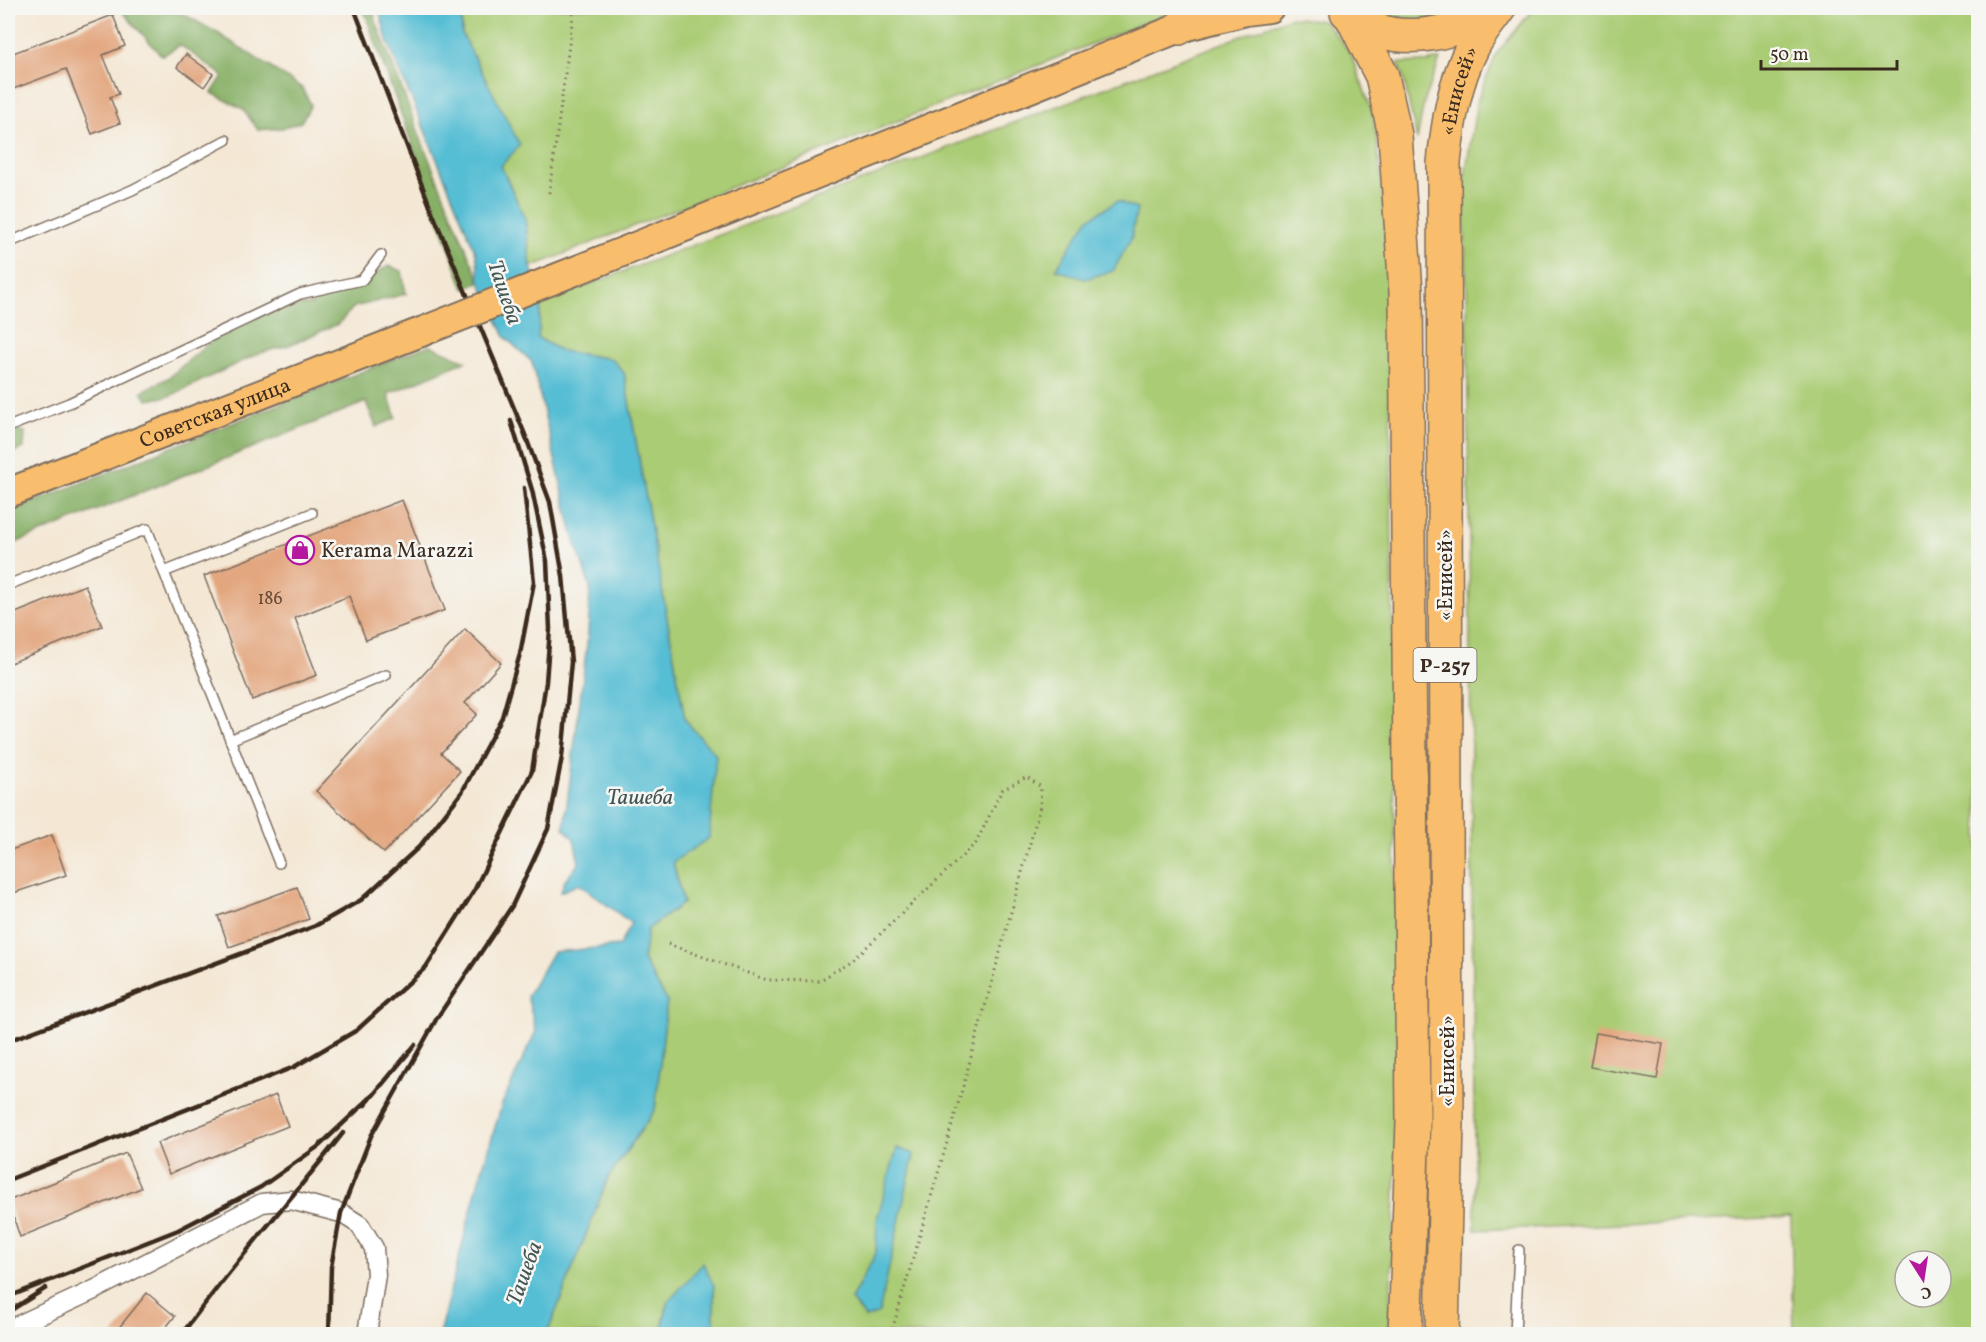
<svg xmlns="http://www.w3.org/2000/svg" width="1986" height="1342" viewBox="0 0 1986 1342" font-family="Vollkorn,serif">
  <rect width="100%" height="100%" fill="#f6f6f2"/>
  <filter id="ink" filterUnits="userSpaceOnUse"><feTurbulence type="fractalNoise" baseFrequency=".0167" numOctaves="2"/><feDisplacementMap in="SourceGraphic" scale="12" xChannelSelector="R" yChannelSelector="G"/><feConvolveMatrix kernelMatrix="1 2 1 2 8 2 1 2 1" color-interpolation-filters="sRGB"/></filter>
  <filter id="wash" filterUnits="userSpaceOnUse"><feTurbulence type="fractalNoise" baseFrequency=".008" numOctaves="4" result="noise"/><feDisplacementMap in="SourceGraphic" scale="24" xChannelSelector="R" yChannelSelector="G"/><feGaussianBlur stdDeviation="1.35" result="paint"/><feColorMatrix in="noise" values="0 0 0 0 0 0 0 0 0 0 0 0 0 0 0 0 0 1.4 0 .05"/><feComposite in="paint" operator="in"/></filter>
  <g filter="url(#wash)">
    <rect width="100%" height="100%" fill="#f4e8d5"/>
    <g fill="#aacc74" stroke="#727b49" stroke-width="1.5" fill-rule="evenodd">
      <path d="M461 8H1177L1167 14 531 267 525 219 501 166 485 80 462 34Z"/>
      <path d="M1372 8H1462C1436 24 1399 22 1372 8Z"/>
      <path d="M1534 8H1978V1334H1794L1791 1217 1475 1230 1467 295 1463 188 1477 101 1497 53ZM1905 1261H1941V1297H1905Z"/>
      <path d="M1291 17 1324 21 1350 52 1373 114 1382 185 1389 291 1398 1124 1389 1334H714V1286L668 1302 661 1334H547L608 1178 655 1110 667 1001 643 960 648 929 683 903 673 862 716 756 685 720 624 373 612 359 561 351 538 338 541 303ZM897 1148 914 1155 866 1318 851 1300 876 1253Z"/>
      <path d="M1440 59 1424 102 1417 140 1403 76 1398 63 1427 62Z"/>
    </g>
    <g fill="#87b066" stroke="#616d42" stroke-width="1.5">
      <path d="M119 8H173L219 34 302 88 311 105 301 122 282 128 258 130 243 109 212 93 223 76 180 45 162 56Z"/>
      <path d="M363 8H373L375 19 424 147 480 282 464 289Z"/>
      <path d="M389 266 402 271 406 294 354 307 338 324 289 345 257 354 170 396 148 400 141 392 168 378 215 338 284 305H310Z"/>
      <path d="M429 345 466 361 388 394 396 418 376 427 366 402 8 546V512Z"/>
      <path d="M12 429 25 432 24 448 8 455V431Z"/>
    </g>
    <g fill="#56bed4" stroke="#487479" stroke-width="1.5">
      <path d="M379 8H461L462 34 520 145 501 166 525 219 531 267 541 303 538 338 561 351 612 359 624 373 685 720 716 755 709 838 673 862 683 903 648 929 643 960 667 1001 655 1110 608 1178 547 1334H439L477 1187 502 1104 536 1031 527 996 553 952 619 946 631 923 579 884 561 892 564 882 579 863 574 839 564 828 588 636 590 587 573 535 532 362 505 337 480 282 476 253 387 40Z"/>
      <path d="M1117 201 1137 209 1131 239 1113 271 1084 279 1056 269 1088 219Z"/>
      <path d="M897 1148 914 1154 879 1313 866 1318 851 1300 876 1253 877 1219Z"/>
      <path d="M703 1263 714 1286V1334H661L668 1302Z"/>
    </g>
    <g id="blocks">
      <g fill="#e3a780">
        <path d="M113 15 125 46 103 55 119 94 110 97 120 123 92 134 66 69 8 91V55Z"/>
        <path d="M186 54 213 74 204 87 177 67Z"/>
        <path d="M402 500 445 610 366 640 349 596 295 618 317 675 252 700 204 576Z"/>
        <path d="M85 585 102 626 8 664V616Z"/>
        <path d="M465 629 501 663 465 703 477 714 441 753 460 771 384 853 316 791Z"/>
        <path d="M52 835 66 875 8 895V851Z"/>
        <path d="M297 887 309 919 229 947 218 916Z"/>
        <path d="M1596 1033 1663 1044 1657 1079 1590 1067Z"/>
        <path d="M276 1095 288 1126 169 1174 157 1143Z"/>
        <path d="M126 1153 141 1188 20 1237 8 1201Z"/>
        <path d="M147 1293 175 1316 160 1335H113Z"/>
      </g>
    </g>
  </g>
  <g filter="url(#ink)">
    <use href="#blocks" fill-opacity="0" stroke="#7c6c5e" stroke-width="1.5"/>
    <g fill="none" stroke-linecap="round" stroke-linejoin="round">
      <g stroke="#7c6c5e" stroke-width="12">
        <g id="lane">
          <path d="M8 243 132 190 226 140"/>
          <path d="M8 427 69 403 300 294 362 280 381 255"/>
          <path d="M164 572 312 513"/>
          <path d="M8 585 147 529 279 863"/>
          <path d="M230 740 386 675"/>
          <path d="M1515 1334 1519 1250"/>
        </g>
      </g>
      <g stroke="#7c6c5e" stroke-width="21">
        <path id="street" d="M8 1330 94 1290 262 1203 291 1200 341 1213 360 1225 374 1248 376 1275 367 1334"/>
      </g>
      <g stroke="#7c6c5e" stroke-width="32">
        <g id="primary">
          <path d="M600 261 1179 28 1246 11 1269 8"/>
          <path id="s1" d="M8 493 421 332"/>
        </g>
      </g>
      <g stroke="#7c6c5e" stroke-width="36">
        <g id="highway">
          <path d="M1347 12C1386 50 1455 37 1495 8"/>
          <path d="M1353 19 1382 76 1395 135 1406 292 1413 1122 1405 1334"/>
          <path d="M1179 28 1205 8"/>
          <path id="s2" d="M1442 1334 1447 1122 1444 163C1448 123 1454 83 1473 46 1480 32 1491 20 1499 8"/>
        </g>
      </g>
      <g stroke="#7c6c5e" stroke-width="3" stroke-dasharray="1.5 4.5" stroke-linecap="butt">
        <path d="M549 193 574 8"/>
        <path d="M668 944 767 980 819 981 853 960 976 843 1002 790 1027 777 1041 787 1040 807 957 1108 891 1334"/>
      </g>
      <use href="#lane" stroke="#fff" stroke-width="9"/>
      <use href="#street" stroke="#fff" stroke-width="18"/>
      <use href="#primary" stroke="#f9be6d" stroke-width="28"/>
      <use href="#highway" stroke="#f9be6d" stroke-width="33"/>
      <g stroke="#3b2a1e" stroke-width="4.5">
        <path d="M8 1041 315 926 361 900 420 846 462 792 502 717 520 654 534 582 524 488"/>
        <path d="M365 1105 415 1045"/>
        <path d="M8 1180 294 1067 357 1030 426 967 474 891 532 771 546 682 550 629 547 561 532 490 511 421"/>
        <path d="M8 1297 178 1230 261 1187 319 1146 370 1098"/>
        <path d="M8 1312 46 1288"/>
        <path d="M182 1334C232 1265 290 1201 343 1133"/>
        <path d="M329 1334 331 1267 341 1213 371 1136 437 1018 512 906 548 829 562 757 571 662 563 576 550 502 524 432 431 209 354 8"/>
      </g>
      <g stroke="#7c6c5e" stroke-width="32" stroke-linecap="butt">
        <path id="primary-bridge" d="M421 332 600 261"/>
      </g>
      <use href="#primary-bridge" stroke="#f9be6d" stroke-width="28"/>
    </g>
  </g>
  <defs>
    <g id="shop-ring" transform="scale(1.5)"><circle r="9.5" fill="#f6f6f2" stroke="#b5179e" stroke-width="1.5"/><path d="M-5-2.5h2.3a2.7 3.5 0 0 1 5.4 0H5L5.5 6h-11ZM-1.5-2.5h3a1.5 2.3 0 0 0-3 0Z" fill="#b5179e"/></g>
  </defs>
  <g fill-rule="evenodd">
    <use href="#shop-ring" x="300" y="550"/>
  </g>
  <g text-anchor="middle" stroke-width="5" stroke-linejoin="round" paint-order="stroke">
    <g font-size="18" fill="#654936">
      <text x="270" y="604">186</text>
    </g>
    <rect fill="#f6f6f2" stroke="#73675e" stroke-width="1.5" x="1413.5" y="648" width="63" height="34" rx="4.5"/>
    <g font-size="20" font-weight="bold" fill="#3b2a1e">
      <text x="1445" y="672">Р-257</text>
    </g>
    <g font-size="21" fill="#3b2a1e" stroke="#f6f6f2">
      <text dy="7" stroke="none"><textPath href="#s2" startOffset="1245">«Енисей»</textPath></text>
      <text dy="7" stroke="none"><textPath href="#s1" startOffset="222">Советская улица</textPath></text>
      <text transform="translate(1445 575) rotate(-90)" y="7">«Енисей»</text>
      <text transform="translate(1447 1061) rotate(-90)" y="7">«Енисей»</text>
    </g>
    <g font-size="21" fill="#3b2a1e" stroke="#f6f6f2" text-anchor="start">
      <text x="321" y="557">Kerama Marazzi</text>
    </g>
    <g font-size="22" font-style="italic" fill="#435655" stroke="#f6f6f2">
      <text transform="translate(506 292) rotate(71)" y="8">Ташеба</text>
      <text x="640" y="804">Ташеба</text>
      <text transform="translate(523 1273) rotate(-70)" y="8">Ташеба</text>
    </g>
  </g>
  <rect width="1986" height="1342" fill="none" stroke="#f6f6f2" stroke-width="30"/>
  <g transform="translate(1923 1279) rotate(168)"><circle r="28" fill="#f6f6f2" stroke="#aba49d" stroke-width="1.5"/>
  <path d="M0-4.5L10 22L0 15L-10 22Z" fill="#b5179e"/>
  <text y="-9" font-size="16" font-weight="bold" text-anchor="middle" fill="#3b2a1e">С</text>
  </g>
  <path d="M1761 60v9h136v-9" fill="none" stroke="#3b2a1e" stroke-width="3"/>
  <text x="1770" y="60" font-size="18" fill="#3b2a1e" stroke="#f6f6f2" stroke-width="4.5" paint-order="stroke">50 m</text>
</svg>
